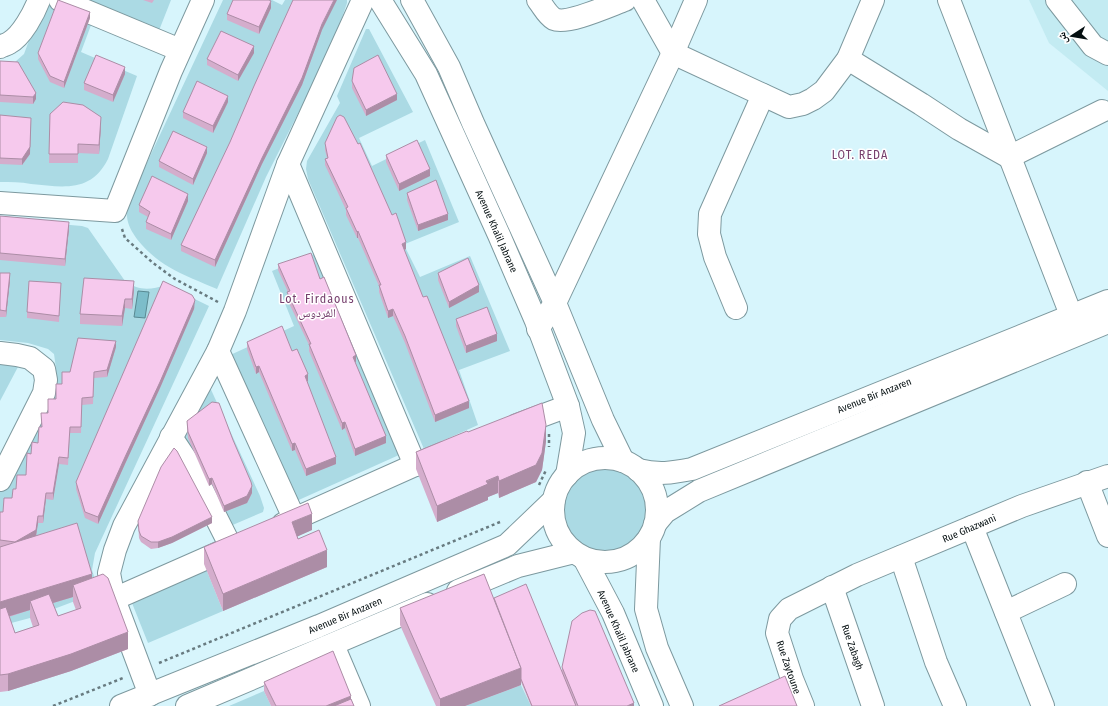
<svg xmlns="http://www.w3.org/2000/svg" width="1108" height="706" viewBox="0 0 1108 706" font-family="'Fira Sans Condensed','Noto Naskh Arabic',sans-serif">
  <rect width="100%" height="100%" fill="#d7f5fc"/>
  <path fill="#c3ebf2" d="M1029 0H1108V91L1049 43Z"/>
  <g fill="#abdae4">
    <path d="M44 0 94 17 81 52 137 76 108 159C91 193 63 187 31 184 21 182 10 182 0 182V63L15 62 24 54Z"/>
    <path d="M83 0H171L158 33Z"/>
    <path d="M223 0H272L282 5 285 0H347V3L333 44 266 177 217 289C201 282 184 276 169 267 153 258 126 234 127 214 127 209 129 204 130 199Z"/>
    <path d="M366 29H369L413 112 359 138 372 166 425 140 459 222 405 244 406 249 420 277 470 256 510 351 459 370 478 425 424 449 308 179 306 169 307 161 340 103 337 96Z"/>
    <path d="M0 219 82 226 88 228 125 281C139 291 150 290 166 285L209 306 95 553 92 570 99 592 30 618 0 626V490L50 389 56 368 54 354 48 349 28 343 0 340Z"/>
    <path d="M314 254 399 455 292 503 228 356 294 326 272 271Z"/>
    <path d="M0 364 19 365 0 401Z"/>
    <path d="M207 381 260 496 264 508 263 512 228 527 185 443 183 432Z"/>
    <path d="M598 468C606 468 616 467 625 471 652 483 652 525 632 544 625 551 609 553 600 552 591 551 582 548 576 541 570 535 564 526 562 517 561 506 565 489 573 480 579 474 590 471 598 468Z"/>
    <path d="M204 564 223 611 148 643 130 598Z"/>
    <path d="M521 685 531 706H465Z"/>
    <path d="M264 691 271 706H229Z"/>
  </g>
  <path fill="#7cbdca" stroke="#588992" d="M138 291 149 292 145 318 134 317Z"/>
  <g fill="none" stroke-linecap="round" stroke-linejoin="round">
    <g stroke="#7d999f" stroke-width="24">
      <g id="minor">
        <path d="M60 0 180 50"/>
        <path d="M538 0C543 6 547 15 554 19 567 25 611 5 625 0"/>
        <path d="M643 0 673 53 789 107 803 104 813 99 824 91 848 59 873 0"/>
        <path d="M949 0 1078 333"/>
        <path d="M1057 0 1093 46 1108 54"/>
        <path d="M0 47C3 45 6 45 9 43 22 36 34 13 39 0"/>
        <path d="M848 59 921 104 959 129 1009 157 1102 111"/>
        <path d="M288 164 415 465"/>
        <path d="M0 203 115 211 171 71 203 0"/>
        <path d="M736 308 715 257 709 234 710 214 763 95"/>
        <path d="M538 329 555 303 673 53 696 0"/>
        <path d="M218 351 294 518"/>
        <path d="M0 353 17 355 30 358 44 369 46 380 44 393 0 480"/>
        <path d="M517 425 568 406"/>
        <path d="M171 437 189 464 231 547"/>
        <path d="M1087 482 1108 536"/>
        <path d="M283 524 415 465 444 453"/>
        <path d="M972 527 1043 706"/>
        <path d="M901 557 936 662 955 706"/>
        <path d="M832 587 873 706"/>
        <path d="M114 599 232 547"/>
        <path d="M1006 612 1065 584"/>
        <path d="M333 645 359 706"/>
        <path d="M150 695 114 599 109 573 115 550 124 526 218 351 235 311 288 164 363 0"/>
        <path d="M803 706 792 679 777 633 780 619 789 609 857 575 1022 506 1108 476"/>
      </g>
    </g>
    <g stroke="#7d999f" stroke-width="24">
      <g id="major">
        <path d="M380 0 426 74 499 235 536 321 568 406 574 433 567 475"/>
        <path d="M412 0 449 67 473 123 555 303 603 420 623 461"/>
        <circle cx="605" cy="510" r="52"/>
        <path d="M649 538 646 609 657 648 682 706"/>
        <path d="M584 558 613 613 652 706"/>
        <path d="M458 591 518 566 574 552"/>
        <path d="M121 706 319 626 507 545 554 500"/>
        <path d="M187 706 427 604"/>
      </g>
    </g>
    <g stroke="#7d999f" stroke-width="24">
      <g id="highway">
        <path d="M638 470C659 475 671 473 692 469L1108 301"/>
        <path d="M655 524 665 512 699 491 1108 322"/>
      </g>
    </g>
    <g stroke="#687b80" stroke-width="2.5" stroke-dasharray="3 3" stroke-linecap="butt">
      <path d="M122 229 125 238 153 263 175 279 218 302"/>
      <path d="M549 434V447"/>
      <path d="M539 485 546 470"/>
      <path d="M159 663 500 522"/>
      <path d="M53 706 123 678"/>
    </g>
    <use href="#minor" stroke="#fff" stroke-width="22"/>
    <use href="#major" stroke="#fff" stroke-width="22"/>
    <use href="#highway" stroke="#fff" stroke-width="22"/>
  </g>
  <g fill="#d4adcc" fill-rule="evenodd">
    <path d="M143 0H154L152 3Z"/>
    <path d="M271 8 259 34 227 20V14Z"/>
    <path d="M90 18 64 88 50 82 38 59V53Z"/>
    <path d="M322 30 302 85 262 164 215 267 181 251V245Z"/>
    <path d="M254 53 238 81 207 65V59Z"/>
    <path d="M0 61 36 99 33 104 0 102Z"/>
    <path d="M125 74 113 102 84 90V83Z"/>
    <path d="M352 81 397 100 366 116 352 88Z"/>
    <path d="M228 102 213 133 183 118V112Z"/>
    <path d="M50 114 101 126 99 154 78 153V163H49Z"/>
    <path d="M0 115 30 154 22 165 0 164Z"/>
    <path d="M325 143 406 249 404 250 423 297 469 408 435 422 405 343 393 316 388 318 379 292V286L358 238H357L346 215V210L325 165V159L327 158 325 150Z"/>
    <path d="M207 153 193 185 159 167V161Z"/>
    <path d="M386 155 430 176 399 191 386 162Z"/>
    <path d="M407 193 448 220 418 231 407 200Z"/>
    <path d="M188 201 171 240 146 229V222L148 217 139 212V205Z"/>
    <path d="M0 216 69 229 65 266 0 260Z"/>
    <path d="M278 264 320 279 356 362H355L386 443 355 456 345 428 342 430 309 351V345L287 299 288 292 278 270Z"/>
    <path d="M0 273 10 280 6 317H0Z"/>
    <path d="M438 273 479 292 449 308 438 280Z"/>
    <path d="M61 283 59 322 27 318V312Z"/>
    <path d="M134 290 132 309 125 308 122 326 80 324V314Z"/>
    <path d="M195 306 194 309 160 388 125 464 98 524 85 518 76 489V482Z"/>
    <path d="M456 319 497 341 466 353 456 326Z"/>
    <path d="M247 342 292 351 308 381H307L336 464 306 476 295 450 292 451 259 372 256 374 247 349Z"/>
    <path d="M116 347 107 377 94 378 93 404 82 405 81 433H70L68 465 59 464 53 500 46 499 43 523H38L36 536 92 578 128 649 71 671 8 691 0 692V547H1H0V512H3L12 498 16 489 26 475 31 454 38 443 42 427 62 384 70 372ZM73 597V602L76 610 58 616 53 603ZM30 610V618L33 627 15 633 9 617Z"/>
    <path d="M187 421 252 493 247 503 224 512 212 484 209 486 188 438 187 428Z"/>
    <path d="M468 432 546 441 544 456 542 470 536 482 499 498 498 493 488 497V500L437 522 416 469V452Z"/>
    <path d="M138 521 212 523 172 543 158 548 151 549 141 542 139 538Z"/>
    <path d="M312 530 297 536 298 539 327 567 223 611 204 564V547Z"/>
    <path d="M494 598 562 673V667L634 706H531L521 682V685L465 706H436L400 625V608Z"/>
    <path d="M264 682 351 699 354 706H271L264 691Z"/>
  </g>
  <g fill="#ac8da6">
    <path d="M334 0H337L322 30 302 85 262 164 215 267V260L322 24Z"/>
    <path d="M271 1V8L259 34V27Z"/>
    <path d="M90 12V18L64 88V82Z"/>
    <path d="M254 46V53L238 81V75Z"/>
    <path d="M125 67V74L113 102V95Z"/>
    <path d="M36 93V99L33 104V97Z"/>
    <path d="M397 94V100L366 116V110Z"/>
    <path d="M228 96V102L213 133V126Z"/>
    <path d="M101 117V126L99 154V145Z"/>
    <path d="M31 118 30 154 22 165V159Z"/>
    <path d="M207 147V153L193 185V179Z"/>
    <path d="M430 169V176L399 191V184Z"/>
    <path d="M188 194V201L171 240V234Z"/>
    <path d="M448 214V220L418 231V225Z"/>
    <path d="M69 222V229L65 266V259Z"/>
    <path d="M358 231V238H357V232Z"/>
    <path d="M406 242V249L402 251V244Z"/>
    <path d="M10 273V280L6 317V311Z"/>
    <path d="M134 281V290L132 309V299Z"/>
    <path d="M479 285V292L449 308V302Z"/>
    <path d="M125 299V308L122 326V316Z"/>
    <path d="M195 300 194 309 160 388 125 464 98 524V517Z"/>
    <path d="M393 309V316L388 318V311Z"/>
    <path d="M497 334V341L466 353V346Z"/>
    <path d="M116 341V347L107 377V370Z"/>
    <path d="M356 355V362L353 363V357Z"/>
    <path d="M259 366V372L256 374V367Z"/>
    <path d="M308 374V381L305 383V376Z"/>
    <path d="M469 401V408L435 422V415Z"/>
    <path d="M345 422V428L342 430V423Z"/>
    <path d="M546 425V441L544 456 542 470 536 482 499 498V481Z"/>
    <path d="M386 436V443L355 456V449Z"/>
    <path d="M295 443V450L292 451V444Z"/>
    <path d="M59 457V464L53 500V493Z"/>
    <path d="M336 457V464L306 476V469Z"/>
    <path d="M498 476V493L488 497V500L437 522V506Z"/>
    <path d="M212 478V484L209 486V479Z"/>
    <path d="M252 486V493L247 503 224 512V506Z"/>
    <path d="M46 493V499L43 523V516Z"/>
    <path d="M312 514V530L292 539V522Z"/>
    <path d="M38 516V523L36 536 15 548V542Z"/>
    <path d="M212 517V523L172 543 158 548V542Z"/>
    <path d="M327 550V567L223 611V594Z"/>
    <path d="M92 574V591L73 585V597L33 609 30 601V610L0 619V602Z"/>
    <path d="M128 632V649L71 671 8 691V674Z"/>
    <path d="M521 668V685L465 706H440V699Z"/>
    <path d="M351 696V706H326Z"/>
    <path d="M634 703V706H627Z"/>
  </g>
  <g fill="#f6c9ed" stroke="#ac8da6">
    <path d="M58 0 90 12 64 82 50 76 38 53Z"/>
    <path d="M233 0H269L271 1 259 27 227 14Z"/>
    <path d="M293 0H334L322 24 302 78 262 158 215 260 181 245 230 142 254 86Z"/>
    <path d="M221 31 254 46 238 75 207 59Z"/>
    <path d="M96 55 125 67 113 95 84 83Z"/>
    <path d="M378 55 397 94 366 110 352 81 354 68Z"/>
    <path d="M0 61 18 62 36 93 33 97 0 95Z"/>
    <path d="M197 81 228 96 213 126 183 112Z"/>
    <path d="M63 102 83 105 101 117 99 145 78 144V154H49L50 114Z"/>
    <path d="M0 115 31 118 30 147 22 159 0 158Z"/>
    <path d="M340 115 344 117 358 144 360 143 392 215 396 213 406 242 402 244 423 297 427 296 469 401 435 415 405 336 393 309 388 311 379 285H381L358 231 357 232 346 208 348 207 325 159 328 158 325 143 337 117Z"/>
    <path d="M173 131 207 147 193 179 159 161Z"/>
    <path d="M417 140 430 169 399 184 386 155Z"/>
    <path d="M152 176 188 194 171 234 146 222 150 212 139 205Z"/>
    <path d="M436 180 448 214 418 225 407 193Z"/>
    <path d="M0 216 69 222 65 259 0 253Z"/>
    <path d="M311 253 320 279 324 277 356 355 353 357 386 436 355 449 345 422 342 423 309 344H311L287 292 290 291 278 264Z"/>
    <path d="M468 258 479 285 449 302 438 273Z"/>
    <path d="M0 273H10L6 311 0 310Z"/>
    <path d="M84 278 134 281 132 299H125L122 316 80 314Z"/>
    <path d="M29 281 61 283 59 316 27 312Z"/>
    <path d="M163 281 192 295 195 300 194 303 160 382 125 457 98 517 85 512 76 482Z"/>
    <path d="M487 307 497 334 466 346 456 319Z"/>
    <path d="M282 326 292 351 297 349 308 374 305 376 336 457 306 469 295 443 292 444 259 366 256 367 247 342Z"/>
    <path d="M78 338 116 341 107 370 94 372 93 397 82 398 81 427H70L68 458 59 457 53 493H46L43 516H38L36 530 15 542 0 540V512H3L4 498H12L13 489H16L17 475H26L27 453 31 454 32 442 38 443 39 427H42L41 413H48V399H56V384H62V372H70Z"/>
    <path d="M212 402 219 403 233 440 251 482 252 486 247 496 224 506 212 478 209 479 188 432 187 421Z"/>
    <path d="M542 403 546 425 542 453 536 465 499 481 498 476 486 481 488 484 437 506 416 452 467 431 468 432Z"/>
    <path d="M174 448 177 451 212 517 172 537 158 542H151L141 536 139 531 138 521 161 467Z"/>
    <path d="M308 503 312 514 292 522 298 539 319 530 327 550 223 594 204 547Z"/>
    <path d="M77 523 92 574 0 602V547Z"/>
    <path d="M103 574 108 578 128 632 71 654 8 674 0 675V609L6 607 15 633 39 625 30 601 49 594 58 616 81 608 73 585Z"/>
    <path d="M484 574 521 668 440 699 400 608Z"/>
    <path d="M526 584 576 706H532L521 679V668L494 598Z"/>
    <path d="M590 610 595 611 634 703 627 706H578L562 667 572 621 582 613Z"/>
    <path d="M333 651 351 696 326 706H276L264 682Z"/>
    <path d="M785 676 797 706H719Z"/>
    <path d="M351 699 354 706H334Z"/>
  </g>
  <g text-anchor="middle" stroke-width="3" stroke-linejoin="round" paint-order="stroke">
    <g font-size="10" fill="#050f11" stroke="#fff">
      <text transform="translate(497 231) rotate(66)" y="4">Avenue Khalil Jabrane</text>
      <text transform="translate(874 395) rotate(-22)" y="4">Avenue Bir Anzaren</text>
      <text transform="translate(969 528) rotate(-23)" y="4">Rue Ghazwani</text>
      <text transform="translate(345 615) rotate(-23)" y="4">Avenue Bir Anzaren</text>
      <text transform="translate(619 631) rotate(66)" y="4">Avenue Khalil Jabrane</text>
      <text transform="translate(853 647) rotate(71)" y="4">Rue Zabagh</text>
      <text transform="translate(789 667) rotate(71)" y="4">Rue Zaytoune</text>
    </g>
    <g font-size="12" letter-spacing="1" fill="#753e6c" stroke="#fff">
      <text x="860" y="159">LOT. REDA</text>
      <text x="317" y="303">Lot. Firdaous<tspan x="317" dy="14">الفردوس</tspan></text>
    </g>
  </g>
  <g transform="translate(1072 36) rotate(258)" stroke="#ffffff" stroke-width="3" paint-order="stroke">
  <path d="M0-3L7 15L0 10L-7 15Z" fill="#050f11"/>
  <text y="-6" font-size="11" font-weight="bold" text-anchor="middle" fill="#050f11">ش</text>
  </g>
</svg>
